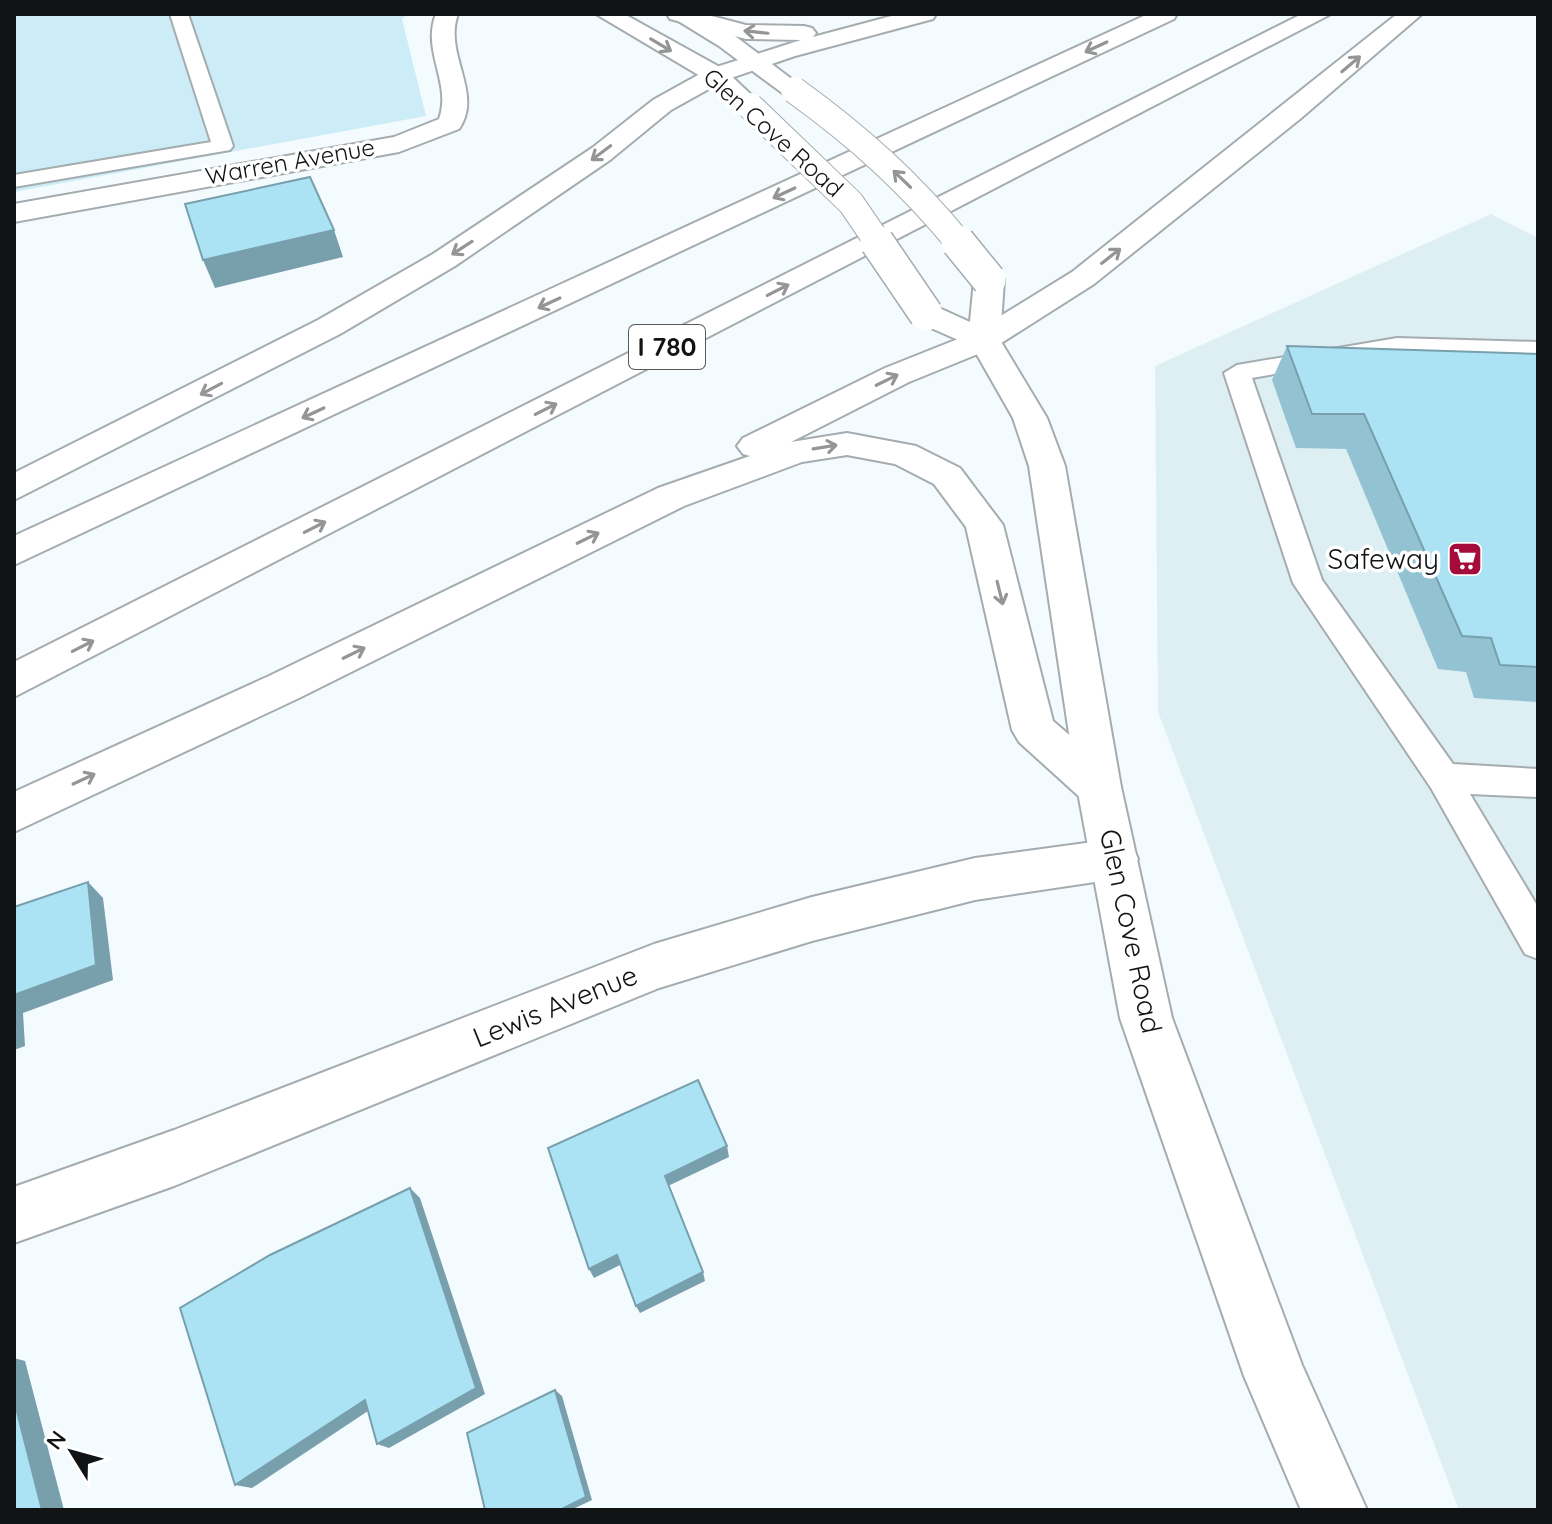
<svg xmlns="http://www.w3.org/2000/svg" width="1552" height="1524" viewBox="0 0 1552 1524" font-family="Quicksand,sans-serif">
  <rect width="100%" height="100%" fill="#f3fbfe"/>
  <path fill="#deeff4" d="M1491 214 1538 238V1510H1459L1158 712 1155 366Z"/>
  <path fill="#ccedf7" d="M14 14H408L402 19 426 116 14 192Z"/>
  <g fill="none" stroke-linecap="round" stroke-linejoin="round">
    <g stroke="#a5acaf" stroke-width="4">
      <g id="lane">
        <path d="M170 14H188L233 146 230 150 14 187V175L211 142Z"/>
        <path d="M1397 338 1538 342V356L1397 352 1252 378 1322 580 1453 764 1538 769V797L1470 794 1538 907V959L1525 954 1431 788 1293 583 1224 373 1237 365Z"/>
      </g>
    </g>
    <g stroke="#a5acaf" stroke-width="4">
      <g id="street">
        <path d="M436 14H458C443 54 484 93 459 129L399 152 14 222V204L394 137 439 119C452 83 421 51 436 14Z"/>
        <path d="M1115 839 1132 845 1138 859 1132 873 1115 879 975 900 812 941 659 988 174 1186 14 1243V1187L174 1130 654 944 812 897 975 858Z"/>
      </g>
    </g>
    <g stroke="#a5acaf" stroke-width="4">
      <g id="secondary">
        <path d="M596 14H624L725 70 763 106 759 111H741L707 80Z"/>
        <path d="M667 14H695L735 36 806 90 794 97 785 95 719 46Z"/>
        <path d="M989 271 1000 274 1004 280 1000 340 1047 418 1065 466 1121 787 1172 1018 1302 1365 1367 1510H1301L1244 1376 1120 1018 1077 787 1029 466 1013 418 972 346 915 321 910 314 915 307H937L970 322 974 280 978 274Z"/>
      </g>
    </g>
    <g stroke="#a5acaf" stroke-width="4">
      <g id="highway">
        <path d="M667 14H704L746 25 804 26 812 28 816 33 813 37 899 14H936L933 19 795 56 725 80 671 110 610 160 455 266 340 334 14 500V473L318 320 433 254 592 148 653 100 707 70 801 40 746 39 670 19Z"/>
        <path d="M1148 14H1177L1174 19 14 565V536Z"/>
        <path d="M1302 14H1331L14 697V662Z"/>
        <path d="M1397 14H1422L1300 119 1094 284 995 347 909 382 791 442 847 433 916 446 960 468 1003 525 1053 721 1115 774 1121 787 1115 800 1099 805 1083 800 1019 742 1012 730 966 527 934 484 895 464 847 455 802 462 684 506 299 698 14 832V792L269 676 658 488 750 456 743 454 737 446 743 438 885 368 973 333 1072 272Z"/>
      </g>
    </g>
    <use href="#lane" fill="#fff" fill-rule="evenodd"/>
    <use href="#street" fill="#fff" fill-rule="evenodd"/>
    <use href="#secondary" fill="#fff" fill-rule="evenodd"/>
    <use href="#highway" fill="#fff" fill-rule="evenodd"/>
    <g stroke="#a5acaf" stroke-width="28" stroke-linecap="butt">
      <g id="secondary-bridge-far1">
        <path d="M794 90C859 137 909 182 960 244"/>
        <path d="M750 106 851 203 879 244"/>
      </g>
    </g>
    <g stroke="#a5acaf" stroke-width="36" stroke-linecap="butt">
      <g id="secondary-bridge">
        <path d="M877 242 926 314"/>
        <path d="M958 242 989 280"/>
      </g>
    </g>
    <use href="#secondary-bridge-far1" stroke="#fff" stroke-width="26"/>
    <use href="#secondary-bridge" stroke="#fff" stroke-width="33"/>
  </g>
  <path fill="#93c3d3" d="M1287 346 1538 354V702L1474 698 1466 672 1438 669 1346 449 1296 448 1272 380Z"/>
  <g fill="#789fac">
    <path d="M334 230 343 257 215 288 203 260Z"/>
    <path d="M88 882 103 898 113 980 23 1013 25 1046 14 1050V995Z"/>
    <path d="M727 1146 729 1157 668 1186 665 1176Z"/>
    <path d="M410 1188 420 1198 485 1394 389 1448 377 1444Z"/>
    <path d="M617 1255 622 1264 594 1278 589 1269Z"/>
    <path d="M703 1272 705 1281 640 1313 636 1306Z"/>
    <path d="M14 1358 25 1361 64 1510H42L14 1400Z"/>
    <path d="M555 1390 562 1396 592 1500 571 1510H560Z"/>
    <path d="M365 1400 377 1405 252 1488 235 1485Z"/>
  </g>
  <g fill="#abe3f5" stroke="#789fac" stroke-width="2">
    <path d="M310 177 334 230 203 260 185 204Z"/>
    <path d="M1287 346 1538 354V667L1500 665 1491 638 1462 636 1364 414H1312Z"/>
    <path d="M88 882 96 965 14 995V907Z"/>
    <path d="M698 1080 727 1146 665 1176 703 1272 636 1306 617 1255 589 1269 548 1148Z"/>
    <path d="M410 1188 476 1388 377 1444 365 1400 235 1485 180 1308 270 1255Z"/>
    <path d="M555 1390 586 1497 560 1510H485L467 1433Z"/>
    <path d="M14 1400 42 1510H14Z"/>
  </g>
  <defs><path id="oneway-shaft" d="M-6 0H5M1.5-3L5.5 0L1.5 3" fill="none" stroke-width="1.6" stroke-linecap="round" stroke-linejoin="round" transform="scale(2)"/></defs>
  <g stroke="#949595">
    <use href="#oneway-shaft" transform="translate(756 32) rotate(-174)"/>
    <use href="#oneway-shaft" transform="translate(661 45) rotate(31)"/>
    <use href="#oneway-shaft" transform="translate(1096 47) rotate(155)"/>
    <use href="#oneway-shaft" transform="translate(1351 64) rotate(-40)"/>
    <use href="#oneway-shaft" transform="translate(601 153) rotate(143)"/>
    <use href="#oneway-shaft" transform="translate(902 179) rotate(-136)"/>
    <use href="#oneway-shaft" transform="translate(784 193) rotate(155)"/>
    <use href="#oneway-shaft" transform="translate(462 248) rotate(147)"/>
    <use href="#oneway-shaft" transform="translate(1111 256) rotate(-38)"/>
    <use href="#oneway-shaft" transform="translate(778 290) rotate(-27)"/>
    <use href="#oneway-shaft" transform="translate(549 303) rotate(155)"/>
    <use href="#oneway-shaft" transform="translate(887 380) rotate(-26)"/>
    <use href="#oneway-shaft" transform="translate(211 389) rotate(152)"/>
    <use href="#oneway-shaft" transform="translate(546 409) rotate(-27)"/>
    <use href="#oneway-shaft" transform="translate(313 413) rotate(155)"/>
    <use href="#oneway-shaft" transform="translate(825 447) rotate(-9)"/>
    <use href="#oneway-shaft" transform="translate(315 527) rotate(-27)"/>
    <use href="#oneway-shaft" transform="translate(588 538) rotate(-26)"/>
    <use href="#oneway-shaft" transform="translate(1000 593) rotate(76)"/>
    <use href="#oneway-shaft" transform="translate(83 646) rotate(-27)"/>
    <use href="#oneway-shaft" transform="translate(354 653) rotate(-26)"/>
    <use href="#oneway-shaft" transform="translate(84 779) rotate(-25)"/>
  </g>
  <defs>
    <g id="supermarket-square" transform="scale(1.8)"><rect x="-9" y="-9" width="18" height="18" rx="4" fill="#a50b3b" stroke="#fff"/><path d="M-6-5.5h2.5l.6 2H6L4.5 2H-2.5L-4.4-4H-6ZM-1.5 3.2a1.3 1.3 0 1 0 .1 0ZM3 3.2a1.3 1.3 0 1 0 .1 0Z" fill="#fff"/></g>
  </defs>
  <g fill-rule="evenodd">
    <use href="#supermarket-square" x="1465" y="559"/>
  </g>
  <g text-anchor="middle" stroke-width="7" stroke-linejoin="round" paint-order="stroke">
    <g font-size="24" fill="#111314" stroke="#fff">
      <text transform="translate(773 133) rotate(42)" y="8">Glen Cove Road</text>
      <text transform="translate(290 162) rotate(-10)" y="8">Warren Avenue</text>
    </g>
    <rect fill="#fff" stroke="#585a5a" stroke-width="2" x="629" y="325" width="76" height="44" rx="6"/>
    <g font-size="26" font-weight="bold" fill="#111314">
      <text x="667" y="356">I 780</text>
    </g>
    <g font-size="28" fill="#111314" stroke="#fff" text-anchor="end">
      <text x="1439" y="569">Safeway</text>
    </g>
    <g font-size="28" fill="#111314" stroke="#fff">
      <text transform="translate(1131 931) rotate(78)" y="10">Glen Cove Road</text>
      <text transform="translate(555 1006) rotate(-22)" y="10">Lewis Avenue</text>
    </g>
  </g>
  <rect width="1552" height="1524" fill="none" stroke="#111314" stroke-width="32"/>
  <g transform="translate(72 1452) rotate(307)" stroke="#ffffff" stroke-width="6" paint-order="stroke">
  <path d="M0-6L14 30L0 20L-14 30Z" fill="#111314"/>
  <text y="-12" font-size="22" font-weight="bold" text-anchor="middle" fill="#111314">N</text>
  </g>
</svg>
